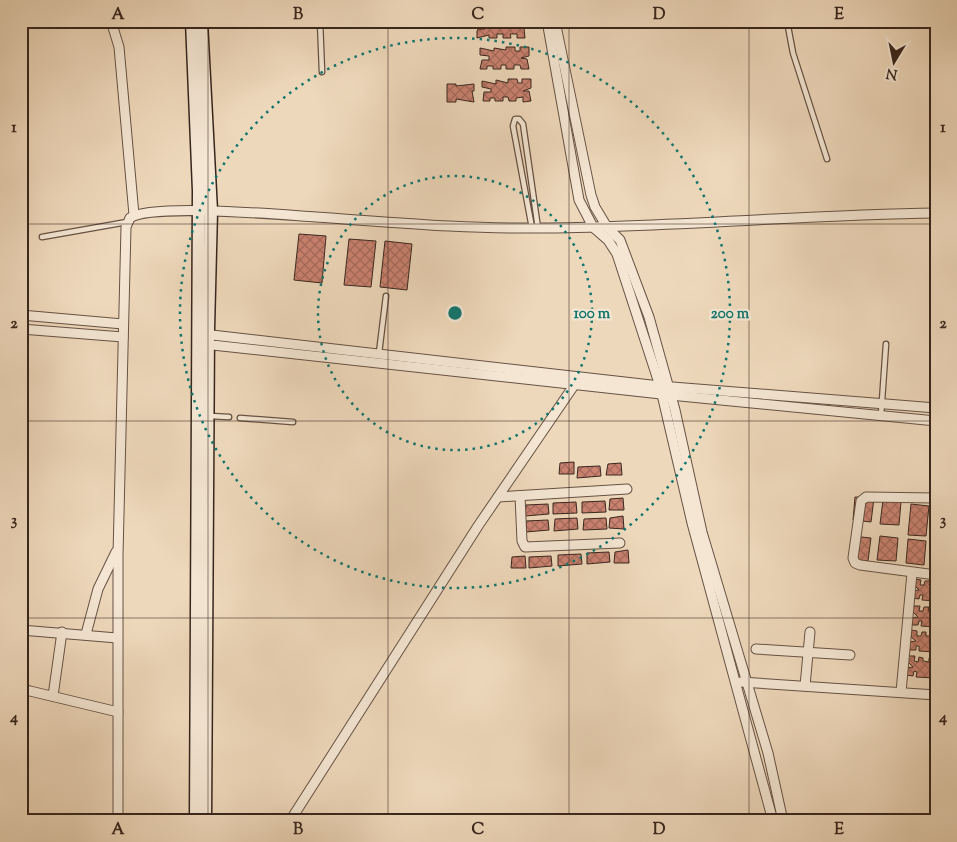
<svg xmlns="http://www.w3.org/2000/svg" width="957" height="842" viewBox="0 0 957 842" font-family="'Sorts Mill Goudy',serif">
  <defs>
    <pattern id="building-cross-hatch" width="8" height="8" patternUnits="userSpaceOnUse" patternTransform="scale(1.25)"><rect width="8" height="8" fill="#cb8271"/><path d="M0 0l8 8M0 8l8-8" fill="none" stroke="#a66a5c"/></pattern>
  </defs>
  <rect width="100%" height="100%" fill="#eed8bb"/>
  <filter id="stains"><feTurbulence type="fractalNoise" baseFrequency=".004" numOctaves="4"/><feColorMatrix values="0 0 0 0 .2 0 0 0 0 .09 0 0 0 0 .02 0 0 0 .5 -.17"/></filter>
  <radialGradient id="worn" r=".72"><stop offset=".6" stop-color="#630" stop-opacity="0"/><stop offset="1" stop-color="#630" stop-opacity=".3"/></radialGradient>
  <g fill="url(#building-cross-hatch)" stroke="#38261d">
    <path d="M476 21H525L523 27 517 28H524L525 38H517V34H510L511 38H503V34H497V38H489V35L477 38V31L478 29H485V25H479Z"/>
    <path d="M506 47H515V51H520V47H529V56L521 58 527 59 529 69H521L520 65H514V69H506V65H501V69H493V66H487V69H480L482 60H489V56L480 55V48L494 51V48L506 50Z"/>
    <path d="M508 79H517L518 83H522V79H531V88L523 91H529L531 101 523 102V97L516 98V101H509L508 97H503V101H495V98H490V101H483L484 92H491V89L482 87V81L496 84V80L508 83Z"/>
    <path d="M447 84H456V86L474 84V91H472L474 102 456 99V102H447Z"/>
    <path d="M299 234 326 236 322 283 294 280Z"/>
    <path d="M349 239 376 241 371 287 344 285Z"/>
    <path d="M385 241 412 244 407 290 380 287Z"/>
    <path d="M574 462V474H559L560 463Z"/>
    <path d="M621 463 622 475H606L608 464Z"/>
    <path d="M600 466 601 476 577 478 578 467Z"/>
    <path d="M855 497 874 498 871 522 853 520Z"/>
    <path d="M623 498 624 510H609L610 499Z"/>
    <path d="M883 500 901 502 899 525 880 524Z"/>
    <path d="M605 501 606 512 582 513V502Z"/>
    <path d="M576 502 577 513 553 514V503Z"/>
    <path d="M548 504 549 514 525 516 526 505Z"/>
    <path d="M911 504 929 506 926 536 908 535Z"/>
    <path d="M623 516 624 529 609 528 610 518Z"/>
    <path d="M577 518 578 529 554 531 555 519Z"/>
    <path d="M606 518 607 529 583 530 584 519Z"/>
    <path d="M548 520 549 530 526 532V521Z"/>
    <path d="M852 536 871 538 868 561 850 559Z"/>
    <path d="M880 536 898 538 896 561 877 560Z"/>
    <path d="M908 539 926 541 924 565 906 563Z"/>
    <path d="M628 550 629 563H614L615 552Z"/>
    <path d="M609 552 610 562 587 564V553Z"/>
    <path d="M581 554 582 564 558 566V555Z"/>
    <path d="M525 556 526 568H511L512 557Z"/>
    <path d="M551 556 552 566 529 568V557Z"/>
    <path d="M915 579 921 580 920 585H924L925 581H930L929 585H935L936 581V601L922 600 923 595H920L919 599 912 598V591L919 590 914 585Z"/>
    <path d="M914 606H920L919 611H923L924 607H929L928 611 934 612 936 608V627L921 626 922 621H919L918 625H911V618L918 617 913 612Z"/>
    <path d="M911 630 917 631V636H921L922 632H926V636H932V632L936 633V652L919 651V646H916V650H909V642L916 641 911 637Z"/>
    <path d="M909 656H915L914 661 918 662 919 657 923 658V661L929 662V658H935V678L916 677 917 672 914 671 913 676 906 675V668L913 667 908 662Z"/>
  </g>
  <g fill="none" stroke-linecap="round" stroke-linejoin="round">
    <g stroke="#665244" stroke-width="7">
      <g id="service">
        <path d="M320 21 322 72"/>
        <path d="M787 21 793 53 827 159"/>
        <path d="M532 228 513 126 515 119H519L523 124 538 228"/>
        <path d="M42 237 127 222"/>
        <path d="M379 353 386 296"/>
        <path d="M881 415 886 344"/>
        <path d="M210 416 229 417"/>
        <path d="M240 418 293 422"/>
      </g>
    </g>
    <g stroke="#665244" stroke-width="11">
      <g id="minor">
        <path d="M111 21 119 47 134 215"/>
        <path d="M547 21 579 200 593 227 608 240 617 254 660 386 692 523 773 821"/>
        <path d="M555 21 591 195 595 207 607 227 620 240 649 317 675 410 702 532 768 753 783 821"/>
        <path d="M21 315 123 324"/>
        <path d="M21 329 123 337"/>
        <path d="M203 334 660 386 936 408"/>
        <path d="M203 344 670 395 936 421"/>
        <path d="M520 496 522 541 525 547 620 543"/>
        <path d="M498 497 627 489"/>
        <path d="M935 498 866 497 861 501 853 558 855 563 860 565 936 575"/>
        <path d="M21 630 117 638"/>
        <path d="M86 634 98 589 116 552"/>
        <path d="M756 649 850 655"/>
        <path d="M741 682 936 695"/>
        <path d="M805 686 810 632"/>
        <path d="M901 692 912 573"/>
        <path d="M21 695 25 690 30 691 118 712"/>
        <path d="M53 696 62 632"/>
        <path d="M118 821V555L126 227 130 218C152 203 283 215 316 217 390 222 464 229 538 228 671 227 803 215 936 213"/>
        <path d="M290 821 478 526 577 381"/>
      </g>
    </g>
    <g stroke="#38261d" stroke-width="15">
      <g id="secondary">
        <path d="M192 21 199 191 196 821"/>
        <path d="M201 21 211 211 208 329 205 821"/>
      </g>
    </g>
    <use href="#service" stroke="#f4e6d3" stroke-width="4.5"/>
    <use href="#minor" stroke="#f4e6d3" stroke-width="9"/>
    <use href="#secondary" stroke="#f4e6d3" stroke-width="12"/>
  </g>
  <path fill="none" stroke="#38261d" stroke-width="1" stroke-opacity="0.55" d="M208 21V821M388 21V821M569 21V821M749 21V821M21 224H936M21 421H936M21 618H936"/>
  <g fill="none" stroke="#0f766e" stroke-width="2.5" stroke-dasharray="2.5 5">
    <circle cx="455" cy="313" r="137"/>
    <circle cx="455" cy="313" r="275"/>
  </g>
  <circle cx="455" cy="313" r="8" fill="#0f766e" stroke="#f4e6d3" stroke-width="2.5"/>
  <g font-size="15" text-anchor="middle" font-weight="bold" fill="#0f766e" stroke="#f4e6d3" stroke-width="4.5" stroke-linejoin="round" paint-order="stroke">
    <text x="592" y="318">100 m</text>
    <text x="730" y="318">200 m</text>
  </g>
  <rect width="957" height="842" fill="none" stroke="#eed8bb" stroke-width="55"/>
  <g transform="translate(894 62) rotate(190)" stroke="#f4e6d3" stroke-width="4" paint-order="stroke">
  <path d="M0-4L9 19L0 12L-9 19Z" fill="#38261d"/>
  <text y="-8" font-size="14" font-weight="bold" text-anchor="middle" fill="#38261d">N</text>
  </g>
  <rect x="28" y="28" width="902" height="786" fill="none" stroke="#38261d" stroke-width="2"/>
  <g font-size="16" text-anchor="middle" font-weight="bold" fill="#38261d">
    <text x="118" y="19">A</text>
    <text x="298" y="19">B</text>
    <text x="478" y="19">C</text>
    <text x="659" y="19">D</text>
    <text x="839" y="19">E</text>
    <text x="14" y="132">1</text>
    <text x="943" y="132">1</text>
    <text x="14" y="328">2</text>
    <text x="943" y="328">2</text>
    <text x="14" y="525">3</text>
    <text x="943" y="525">3</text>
    <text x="14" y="722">4</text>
    <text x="943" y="722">4</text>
    <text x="118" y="834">A</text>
    <text x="298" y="834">B</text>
    <text x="478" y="834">C</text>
    <text x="659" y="834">D</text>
    <text x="839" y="834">E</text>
  </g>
  <rect width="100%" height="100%" filter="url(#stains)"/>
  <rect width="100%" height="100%" fill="url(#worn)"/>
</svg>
